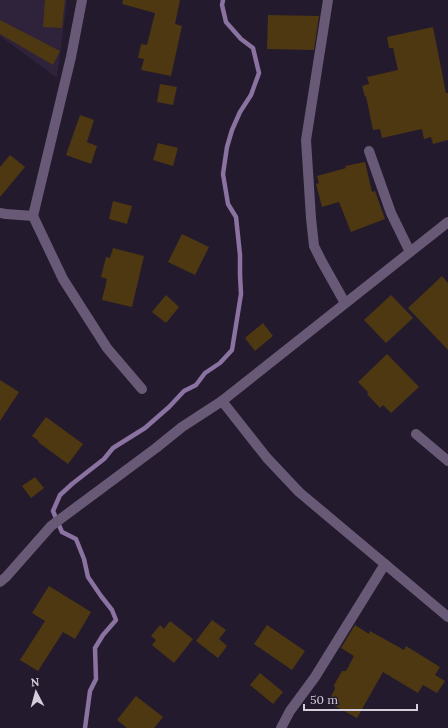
<svg xmlns="http://www.w3.org/2000/svg" width="448" height="728" viewBox="0 0 448 728" font-family="Lora,serif">
  <rect width="100%" height="100%" fill="#241a2d"/>
  <path fill="#2f223b" d="M0 0H67L57 78 0 36Z"/>
  <g fill="none" stroke-linecap="round" stroke-linejoin="round">
    <path stroke="#8a72a1" stroke-width="4.5" d="M85 728 90 691 96 679 95 648 103 635 116 620 112 610 101 596 88 577 84 559 76 539 62 532 53 511 60 495 72 484 104 459 113 448 145 428 169 407 184 391 196 385 205 373 220 363 232 350 241 294 240 275V255L236 217 228 204 223 174 227 147 232 130 240 112 251 95 259 73 253 48 241 39 226 22 222 5 223 0"/>
  </g>
  <g fill="#4d3811">
    <path d="M45 0H65L62 28 43 27Z"/>
    <path d="M123 0H180L175 24 182 26 171 76 141 70 144 59 138 58 141 44 147 45 155 13 122 4Z"/>
    <path d="M268 15 319 16 314 50 267 49Z"/>
    <path d="M0 20 60 51 53 65 0 34Z"/>
    <path d="M433 27 446 93H448V140L433 144 431 137 424 139 422 129 382 138 380 129 373 130 366 96 365 97 362 86 369 84 367 77 398 70 393 48H389L387 37Z"/>
    <path d="M160 84 177 87 173 105 157 102Z"/>
    <path d="M80 115 94 120 87 142 97 146 91 164 66 155Z"/>
    <path d="M158 143 178 148 173 166 153 160Z"/>
    <path d="M10 155 25 167 0 197V167Z"/>
    <path d="M365 162 372 192 375 191 385 219 351 232 339 202 322 207 316 184 319 183 317 176 346 168 345 166Z"/>
    <path d="M113 201 132 206 127 224 109 219Z"/>
    <path d="M182 234 209 247 195 275 168 262Z"/>
    <path d="M113 248 144 256 132 307 102 300 107 279 101 277 106 257 110 258Z"/>
    <path d="M442 276 448 283V350L408 308Z"/>
    <path d="M166 295 179 307 166 323 152 312Z"/>
    <path d="M391 295 413 318 386 343 364 320Z"/>
    <path d="M263 323 273 336 255 351 245 338Z"/>
    <path d="M387 354 419 387 391 413 383 405 380 408 367 394 368 392 358 382Z"/>
    <path d="M0 380 19 392 0 421Z"/>
    <path d="M46 417 83 444 68 464 38 442 39 441 32 436Z"/>
    <path d="M35 477 44 488 31 498 22 486Z"/>
    <path d="M49 586 91 612 75 639 63 632 38 671 20 660 45 621 32 613Z"/>
    <path d="M212 620 226 630 219 639 227 646 218 658 196 641Z"/>
    <path d="M170 621 193 639 174 663 152 645 156 640 151 636 160 625 164 629Z"/>
    <path d="M267 625 305 651 292 670 254 644Z"/>
    <path d="M355 625 369 634 370 631 404 650 406 646 440 667 435 675 445 681 437 693 423 685 418 693 383 672 357 718 328 702 335 689 334 685 342 671H346L354 656 341 648Z"/>
    <path d="M260 673 283 692 273 704 250 685Z"/>
    <path d="M136 696 163 717 154 728H127L117 720Z"/>
  </g>
  <g fill="none" stroke-linecap="round" stroke-linejoin="round">
    <g stroke="#685a76" stroke-width="10">
      <path d="M328 0 306 140 308 171 311 218 314 246 322 262 345 303"/>
      <path d="M369 151 391 213 410 252"/>
      <path d="M0 213 6 214 33 216 63 279 107 348 142 389"/>
      <path d="M33 216 71 57 82 0"/>
      <path d="M222 401 267 458 299 492 448 617"/>
      <path d="M416 434 448 461"/>
      <path d="M0 582 6 577 51 526 156 448 182 427 222 401 448 222"/>
      <path d="M281 728 290 711 315 677 385 564"/>
    </g>
  </g>
  <g transform="translate(36 692) rotate(354)" stroke="#241a2d" stroke-width="3" paint-order="stroke">
  <path d="M0-3L7 15L0 10L-7 15Z" fill="#d4cedb"/>
  <text y="-6" font-size="11" font-weight="bold" text-anchor="middle" fill="#d4cedb">N</text>
  </g>
  <path d="M304 704v6h113v-6" fill="none" stroke="#d4cedb" stroke-width="2"/>
  <text x="310" y="704" font-size="12" fill="#d4cedb" stroke="#241a2d" stroke-width="3" paint-order="stroke">50 m</text>
</svg>
